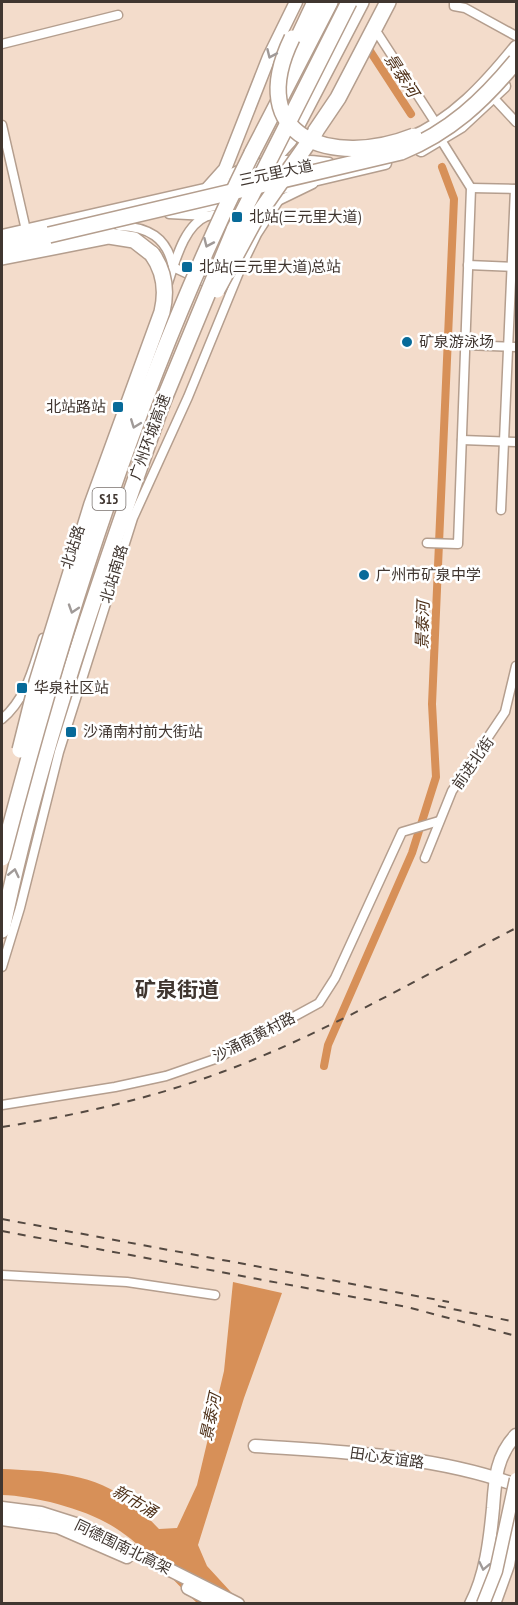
<svg xmlns="http://www.w3.org/2000/svg" width="518" height="1605" viewBox="0 0 518 1605" font-family="'PT Sans Narrow','Noto Sans SC',sans-serif">
  <rect width="100%" height="100%" fill="#f3dccb"/>
  <path fill="#d79058" d="M233 1282 282 1293 244 1398 198 1545 207 1566 241 1603H197C172 1580 148 1550 120 1531 91 1510 36 1496 2 1495V1469C44 1471 87 1472 124 1497 137 1505 148 1518 159 1529L177 1528 197 1485 224 1371Z"/>
  <g fill="none" stroke-linecap="round" stroke-linejoin="round">
    <g stroke="#d79058" stroke-width="8">
      <path d="M370 51 411 114"/>
      <path d="M324 1066 328 1045 412 853 436 777 432 704 454 199 442 167"/>
    </g>
    <g stroke="#b49e8e" stroke-width="11">
      <g id="street">
        <path d="M454 2V6L465 8 516 36"/>
        <path d="M378 34 437 125"/>
        <path d="M2 44 118 15"/>
        <path d="M490 94 516 122"/>
        <path d="M2 125 26 230"/>
        <path d="M219 180C250 160 294 156 329 162"/>
        <path d="M471 188 516 189"/>
        <path d="M276 202 313 184"/>
        <path d="M169 214 207 216 246 209"/>
        <path d="M119 226C148 227 167 237 173 267"/>
        <path d="M468 265 516 267"/>
        <path d="M173 267 214 286"/>
        <path d="M167 286C175 263 183 226 207 216"/>
        <path d="M465 345 516 347"/>
        <path d="M462 440 516 442"/>
        <path d="M501 510 515 189"/>
        <path d="M427 543 458 544 471 188 441 140"/>
        <path d="M2 719C27 698 33 667 43 638"/>
        <path d="M425 858 452 791 505 712 516 666"/>
        <path d="M2 967 20 908 59 752 133 518 188 397 242 265 257 234 279 200"/>
        <path d="M2 1105 115 1087 166 1076 218 1058 319 1003 335 978 402 832 439 821"/>
        <path d="M2 1275 127 1282 215 1295"/>
      </g>
    </g>
    <g stroke="#b49e8e" stroke-width="15">
      <g id="secondary">
        <path d="M408 139C453 121 486 84 516 47"/>
        <path d="M421 150 461 126 504 86"/>
        <path d="M208 188 225 169 269 57 296 2"/>
        <path d="M271 190 385 163"/>
        <path d="M189 210 236 199"/>
        <path d="M2 236 293 170"/>
        <path d="M255 1446C342 1452 433 1455 516 1485"/>
        <path d="M2 1508 41 1513 82 1526 238 1604"/>
        <path d="M2 1519 58 1527 127 1557"/>
        <path d="M188 1588 219 1604"/>
        <path d="M471 1604C486 1575 490 1540 493 1508 495 1480 496 1456 516 1435"/>
        <path d="M494 1604 508 1565 516 1518"/>
      </g>
    </g>
    <g stroke="#b49e8e" stroke-width="18">
      <g id="highway">
        <path d="M291 53 315 2"/>
        <path d="M315 132 338 98 388 2"/>
        <path d="M252 153 330 2"/>
        <path d="M271 160 289 140 361 2"/>
        <path d="M2 246 49 235"/>
        <path d="M2 257 109 236 134 240 152 254"/>
        <path d="M2 930C39 750 101 576 162 404"/>
      </g>
    </g>
    <use href="#street" stroke="#fff" stroke-width="8"/>
    <use href="#secondary" stroke="#fff" stroke-width="12"/>
    <use href="#highway" stroke="#fff" stroke-width="15"/>
    <g stroke="#544941" stroke-width="2" stroke-dasharray="8 8" stroke-linecap="butt">
      <path d="M2 1127C77 1115 150 1099 222 1072 322 1035 421 977 516 928"/>
      <path d="M2 1219 449 1302"/>
      <path d="M2 1231 407 1307 516 1336"/>
      <path d="M438 1306 516 1322"/>
    </g>
    <g stroke="#b49e8e" stroke-width="15" stroke-linecap="butt">
      <path id="secondary-bridge" d="M483 1604 496 1571 516 1479"/>
    </g>
    <g stroke="#b49e8e" stroke-width="18" stroke-linecap="butt">
      <g id="highway-bridge">
        <path d="M292 38C243 139 333 168 414 136"/>
        <path d="M49 235 401 152C450 132 483 101 516 61"/>
        <path d="M217 290 257 216 315 133"/>
        <path d="M162 404 234 230 349 2"/>
        <path d="M20 750 37 682 92 504 162 312C167 291 165 272 152 254"/>
        <path d="M2 858C65 616 141 377 252 153"/>
      </g>
    </g>
    <use href="#secondary-bridge" stroke="#fff" stroke-width="12"/>
    <use href="#highway-bridge" stroke="#fff" stroke-width="15"/>
  </g>
  <defs><path id="oneway-chevron" d="M-2-3.5L2.5 0L-2 3.5" fill="none" stroke-width="1.6" stroke-linecap="round" stroke-linejoin="round" transform="scale(1.5)"/></defs>
  <g stroke="#a09a98">
    <use href="#oneway-chevron" transform="translate(271 54) rotate(114)"/>
    <use href="#oneway-chevron" transform="translate(208 243) rotate(114)"/>
    <use href="#oneway-chevron" transform="translate(135 424) rotate(111)"/>
    <use href="#oneway-chevron" transform="translate(73 609) rotate(108)"/>
    <use href="#oneway-chevron" transform="translate(14 873) rotate(-77)"/>
    <use href="#oneway-chevron" transform="translate(484 1566) rotate(102)"/>
  </g>
  <g fill="#076a99" stroke="#fff" stroke-width="2">
    <rect x="231" y="211" width="12" height="12" rx="3"/>
    <rect x="181" y="261" width="12" height="12" rx="3"/>
    <circle cx="407" cy="342" r="6"/>
    <rect x="112" y="401" width="12" height="12" rx="3"/>
    <circle cx="364" cy="575" r="6"/>
    <rect x="16" y="682" width="12" height="12" rx="3"/>
    <rect x="65" y="726" width="12" height="12" rx="3"/>
  </g>
  <g text-anchor="middle" stroke-width="5" stroke-linejoin="round" paint-order="stroke">
    <rect fill="#fff" stroke="#79726e" stroke-width="1.5" x="92.5" y="488" width="33" height="22" rx="4.5"/>
    <g font-size="14" font-weight="bold" fill="#403630">
      <text x="109" y="504">S15</text>
    </g>
    <g font-size="15" fill="#403630" stroke="#fff">
      <text transform="translate(276 173) rotate(-12)" y="5">三元里大道</text>
      <text transform="translate(150 437) rotate(-70)" y="5">广州环城高速</text>
      <text transform="translate(73 547) rotate(-72)" y="5">北站路</text>
      <text transform="translate(114 574) rotate(-73)" y="5">北站南路</text>
      <text transform="translate(473 763) rotate(-55)" y="5">前进北街</text>
      <text transform="translate(254 1037) rotate(-27)" y="5">沙涌南黄村路</text>
      <text transform="translate(387 1458) rotate(8)" y="5">田心友谊路</text>
      <text transform="translate(123 1547) rotate(26)" y="5">同德围南北高架</text>
    </g>
    <g font-size="15" fill="#403630" stroke="#fff" text-anchor="start">
      <text x="249" y="222">北站(三元里大道)</text>
      <text x="199" y="272">北站(三元里大道)总站</text>
      <text x="419" y="347">矿泉游泳场</text>
      <text x="106" y="412" text-anchor="end">北站路站</text>
      <text x="376" y="580">广州市矿泉中学</text>
      <text x="34" y="693">华泉社区站</text>
      <text x="83" y="737">沙涌南村前大街站</text>
    </g>
    <g font-size="16" font-style="italic" fill="#4e3018" stroke="#fff">
      <text transform="translate(402 75) rotate(57)" y="6">景泰河</text>
      <text transform="translate(422 625) rotate(-88)" y="6">景泰河</text>
      <text transform="translate(210 1417) rotate(-78)" y="6">景泰河</text>
      <text transform="translate(135 1501) rotate(30)" y="6">新市涌</text>
    </g>
    <g font-size="21" font-weight="bold" fill="#403630" stroke="#fff">
      <text x="177" y="997">矿泉街道</text>
    </g>
  </g>
  <rect width="518" height="1605" fill="none" stroke="#403630" stroke-width="6"/>
</svg>
